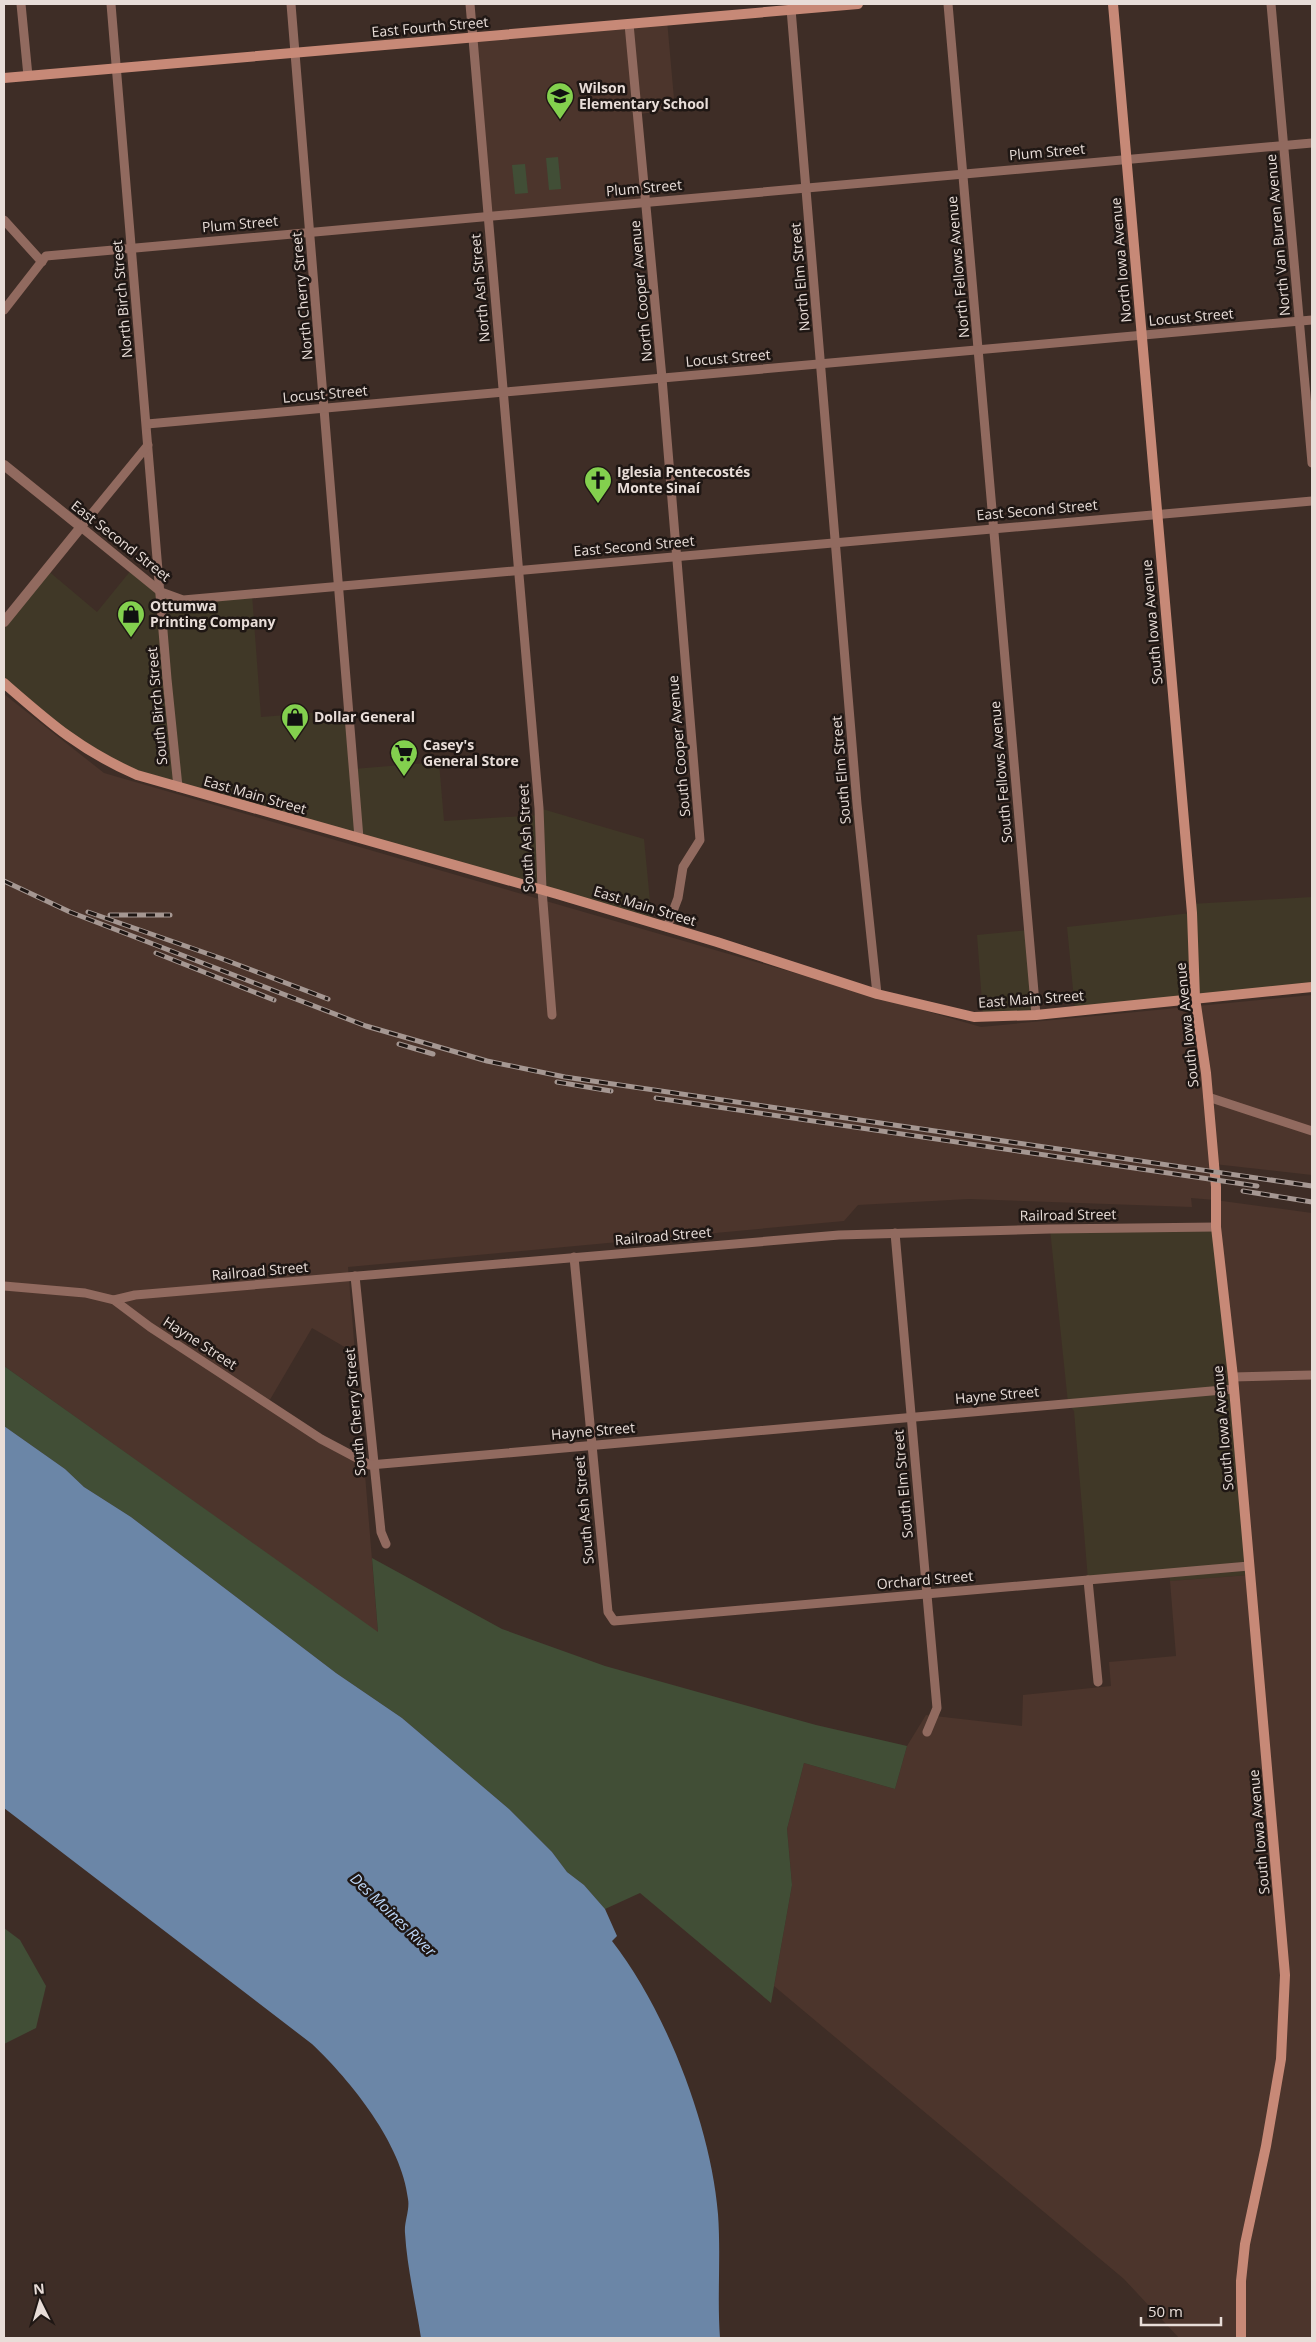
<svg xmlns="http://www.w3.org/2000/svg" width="1316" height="2342" viewBox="0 0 1316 2342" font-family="'Open Sans',sans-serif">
  <rect width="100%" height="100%" fill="#3e2d26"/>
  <g fill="#403827">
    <path d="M46 569 97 612 132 569 161 592 183 600 252 594 261 717 348 710 353 769 439 762 444 821 539 815V808L644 839 652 922 106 761 4 683V622Z"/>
    <path d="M1312 897V987L1075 1010 1067 927 1191 913V904Z"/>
    <path d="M1029 930 1036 1015 983 1016 977 935Z"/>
    <path d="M1216 1227 1250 1575 1170 1581 1169 1573 1088 1580 1074 1411 1068 1403 1050 1229Z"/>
  </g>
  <g fill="#4c352c">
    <path d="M667 20 675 110 639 114 647 202 488 216 473 37Z"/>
    <path d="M4 694 104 773 981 1027 1312 995V1175L1214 1164 1215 1200 1312 1213V2338H1179L1124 2279 774 1986 792 1885 787 1829 804 1763 895 1789 907 1746 926 1715 1022 1726 1023 1695 1111 1686 1109 1662 1176 1656 1170 1581 1250 1575 1215 1200 1191 1198 1192 1207 969 1199 858 1205 844 1221 348 1267 355 1353 312 1328 268 1403 364 1462 378 1633 4 1366Z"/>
  </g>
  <g fill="#414e36">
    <path d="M558 157 561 189 549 190 546 158Z"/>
    <path d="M525 164 528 193 515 194 512 165Z"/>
    <path d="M4 1366 378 1632 372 1558 502 1629 605 1666 816 1725 907 1746 895 1789 804 1763 787 1829 792 1885 771 2003 640 1893 605 1909 584 1885 567 1872 552 1852 509 1809 402 1718 336 1673 131 1517 84 1487 65 1469 4 1426Z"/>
    <path d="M4 1928 20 1940 46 1986 36 2028 4 2044Z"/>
  </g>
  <path fill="#6b86a7" d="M4 1426 65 1469 84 1487 131 1517 336 1673 402 1718 509 1809 552 1852 567 1872 584 1885 605 1909 617 1936 612 1941C666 2010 711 2127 718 2214 721 2255 717 2298 720 2338H421C416 2304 407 2268 405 2233 404 2222 410 2210 408 2199 402 2144 351 2081 312 2044L4 1808Z"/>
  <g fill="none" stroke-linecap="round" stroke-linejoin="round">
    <g stroke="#916a5f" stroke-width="9">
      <path d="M21 4 28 76"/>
      <path d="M111 4 167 679 178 787"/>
      <path d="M291 4 359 838"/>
      <path d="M470 4 539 808 542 890 552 1015"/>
      <path d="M948 4 1036 1015"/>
      <path d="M1271 4 1312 463"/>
      <path d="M791 9 857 804 877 994"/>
      <path d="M629 24 662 378 700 840 683 867 678 898 667 927"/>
      <path d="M4 220 42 262"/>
      <path d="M4 310 46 256 1312 143"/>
      <path d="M147 424 1312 320"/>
      <path d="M148 445 81 527 161 592 183 600 1312 501"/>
      <path d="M1208 1097 1312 1131"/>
      <path d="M895 1233 937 1708 927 1732"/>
      <path d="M574 1257 608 1612 614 1621 1249 1566"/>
      <path d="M355 1276 381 1532 386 1544"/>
      <path d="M4 1286 85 1293 114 1300 150 1327 321 1439 370 1465 1234 1389"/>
      <path d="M114 1300 135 1295 839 1235 1050 1229 1216 1227"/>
      <path d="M1233 1377 1312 1375"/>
      <path d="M1088 1580 1098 1682"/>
    </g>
    <path stroke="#916a5f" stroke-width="10" d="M4 465 81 527 4 622"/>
    <g stroke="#c78977" stroke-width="10">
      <path d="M1113 4 1192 913 1195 998 1206 1073 1216 1187V1227L1233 1377 1285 1975 1281 2059 1266 2146 1245 2244 1241 2281V2338"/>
      <path d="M4 78 858 4"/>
      <path d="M4 683C50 723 80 750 137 775L557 894 717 942 877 994 974 1017 1036 1015 1312 987"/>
    </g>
    <g stroke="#a59792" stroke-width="5">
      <g id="rail">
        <path d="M4 881 70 912 366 1026 487 1061 565 1077 1312 1186"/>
        <path d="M88 912 220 958 328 999"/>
        <path d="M110 915H170"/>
        <path d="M156 953 274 1000"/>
        <path d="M399 1044 433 1054"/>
        <path d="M557 1082 611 1091"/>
        <path d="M656 1098 1257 1186"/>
        <path d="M1243 1191 1312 1202"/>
      </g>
    </g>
    <use href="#rail" stroke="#1f1714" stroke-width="3" stroke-dasharray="9" stroke-linecap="butt"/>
  </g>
  <defs>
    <g id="school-pin" transform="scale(1.4375)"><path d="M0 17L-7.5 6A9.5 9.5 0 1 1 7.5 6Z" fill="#83d04e" stroke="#1f1714"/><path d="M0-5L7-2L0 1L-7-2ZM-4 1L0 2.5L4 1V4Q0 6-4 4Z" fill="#111"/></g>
    <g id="church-pin" transform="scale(1.4375)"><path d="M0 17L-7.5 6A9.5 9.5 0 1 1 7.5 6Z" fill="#83d04e" stroke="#1f1714"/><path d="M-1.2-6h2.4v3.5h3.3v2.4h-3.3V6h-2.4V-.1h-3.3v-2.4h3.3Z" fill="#111"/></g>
    <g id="shop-pin" transform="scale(1.4375)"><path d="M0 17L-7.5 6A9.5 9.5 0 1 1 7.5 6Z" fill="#83d04e" stroke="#1f1714"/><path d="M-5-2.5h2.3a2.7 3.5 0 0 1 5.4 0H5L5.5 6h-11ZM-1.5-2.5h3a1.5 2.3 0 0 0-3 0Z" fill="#111"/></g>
    <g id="supermarket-pin" transform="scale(1.4375)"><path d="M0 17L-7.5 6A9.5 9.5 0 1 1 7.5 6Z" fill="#83d04e" stroke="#1f1714"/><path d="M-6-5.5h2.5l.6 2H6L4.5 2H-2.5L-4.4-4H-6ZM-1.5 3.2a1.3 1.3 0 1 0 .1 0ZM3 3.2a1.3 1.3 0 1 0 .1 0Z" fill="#111"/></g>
  </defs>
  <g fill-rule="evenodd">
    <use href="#school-pin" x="560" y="96"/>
    <use href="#church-pin" x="598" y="480"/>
    <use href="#shop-pin" x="131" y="614"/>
    <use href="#shop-pin" x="295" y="717"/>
    <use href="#supermarket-pin" x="404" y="753"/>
  </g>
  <g text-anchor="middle" stroke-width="5" stroke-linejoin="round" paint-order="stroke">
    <g font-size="14" fill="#e8ddd8" stroke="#1f1714">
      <text transform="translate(430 27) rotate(-5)" y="5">East Fourth Street</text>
      <text transform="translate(1047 152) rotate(-5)" y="5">Plum Street</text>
      <text transform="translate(644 188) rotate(-5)" y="5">Plum Street</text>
      <text transform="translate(240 224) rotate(-5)" y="5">Plum Street</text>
      <text transform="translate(1278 235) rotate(-95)" y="5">North Van Buren Avenue</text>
      <text transform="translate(1121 260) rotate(-95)" y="5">North Iowa Avenue</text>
      <text transform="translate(958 267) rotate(-95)" y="5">North Fellows Avenue</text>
      <text transform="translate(800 277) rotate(-95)" y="5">North Elm Street</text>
      <text transform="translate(480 288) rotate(-95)" y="5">North Ash Street</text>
      <text transform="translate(641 291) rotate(-95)" y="5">North Cooper Avenue</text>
      <text transform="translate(302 296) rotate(-95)" y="5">North Cherry Street</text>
      <text transform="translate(122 299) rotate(-95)" y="5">North Birch Street</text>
      <text transform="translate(1191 317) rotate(-5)" y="5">Locust Street</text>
      <text transform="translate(728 358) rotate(-5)" y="5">Locust Street</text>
      <text transform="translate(325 394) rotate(-5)" y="5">Locust Street</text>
      <text transform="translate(1037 510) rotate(-5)" y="5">East Second Street</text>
      <text transform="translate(121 541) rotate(38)" y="5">East Second Street</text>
      <text transform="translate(634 546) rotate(-5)" y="5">East Second Street</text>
      <text transform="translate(1152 622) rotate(-95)" y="5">South Iowa Avenue</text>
      <text transform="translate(157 706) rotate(-95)" y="5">South Birch Street</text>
      <text transform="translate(679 746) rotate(-95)" y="5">South Cooper Avenue</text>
      <text transform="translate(841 770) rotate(-95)" y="5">South Elm Street</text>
      <text transform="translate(1001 772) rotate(-95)" y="5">South Fellows Avenue</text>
      <text transform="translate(255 795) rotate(16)" y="5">East Main Street</text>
      <text transform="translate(526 838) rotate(-93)" y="5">South Ash Street</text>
      <text transform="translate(645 906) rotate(17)" y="5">East Main Street</text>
      <text transform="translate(1031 999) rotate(-4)" y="5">East Main Street</text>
      <text transform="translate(1187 1025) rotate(-96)" y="5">South Iowa Avenue</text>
      <text transform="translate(1068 1215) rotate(-1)" y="5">Railroad Street</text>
      <text transform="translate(663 1236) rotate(-5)" y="5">Railroad Street</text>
      <text transform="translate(260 1271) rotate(-5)" y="5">Railroad Street</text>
      <text transform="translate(200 1343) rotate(33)" y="5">Hayne Street</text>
      <text transform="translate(997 1395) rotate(-5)" y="5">Hayne Street</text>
      <text transform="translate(355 1412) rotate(-95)" y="5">South Cherry Street</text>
      <text transform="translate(1223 1428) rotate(-95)" y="5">South Iowa Avenue</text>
      <text transform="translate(593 1431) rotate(-5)" y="5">Hayne Street</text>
      <text transform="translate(903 1484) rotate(-95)" y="5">South Elm Street</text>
      <text transform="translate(584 1510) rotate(-95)" y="5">South Ash Street</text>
      <text transform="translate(925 1580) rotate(-5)" y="5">Orchard Street</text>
      <text transform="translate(1259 1832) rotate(-95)" y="5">South Iowa Avenue</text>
    </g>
    <g font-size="14" font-weight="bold" fill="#e8ddd8" stroke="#1f1714" text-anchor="start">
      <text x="579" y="93">Wilson<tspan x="579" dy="16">Elementary School</tspan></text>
      <text x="617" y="477">Iglesia Pentecostés<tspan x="617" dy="16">Monte Sinaí</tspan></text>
      <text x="150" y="611">Ottumwa<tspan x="150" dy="16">Printing Company</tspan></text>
      <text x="314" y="722">Dollar General</text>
      <text x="423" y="750">Casey's<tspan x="423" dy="16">General Store</tspan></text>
    </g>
    <g font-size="15" font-style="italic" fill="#bdd7f8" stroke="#1f1714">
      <text transform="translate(393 1915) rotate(44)" y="5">Des Moines River</text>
    </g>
  </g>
  <rect width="1316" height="2342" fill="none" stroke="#e8ddd8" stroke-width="10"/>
  <g transform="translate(40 2302) rotate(355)" stroke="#1f1714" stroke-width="4" paint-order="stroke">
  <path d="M0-4L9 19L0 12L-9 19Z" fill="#e8ddd8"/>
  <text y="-8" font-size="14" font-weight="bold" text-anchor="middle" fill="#e8ddd8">N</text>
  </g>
  <path d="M1141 2317v8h80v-8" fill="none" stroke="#e8ddd8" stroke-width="2.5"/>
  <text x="1148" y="2317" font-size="15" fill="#e8ddd8" stroke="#1f1714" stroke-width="4" paint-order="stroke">50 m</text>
</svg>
